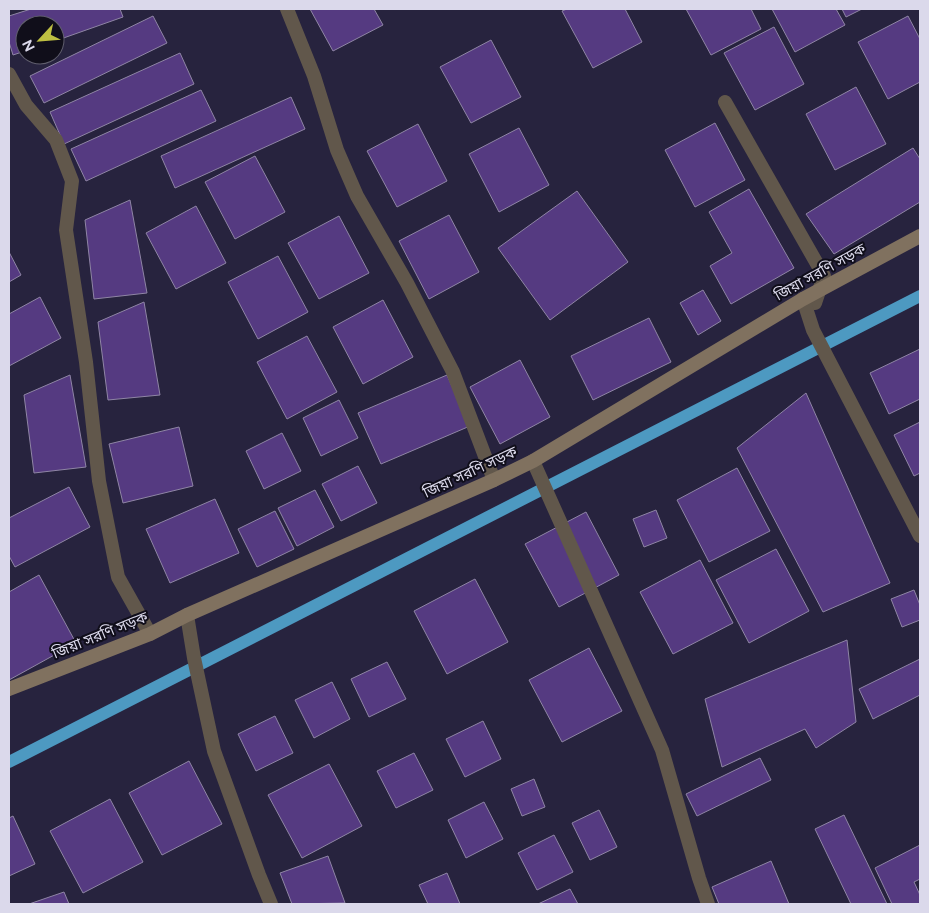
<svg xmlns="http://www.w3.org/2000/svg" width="929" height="913" viewBox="0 0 929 913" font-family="Raleway,'Noto Sans Bengali',sans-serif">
  <rect width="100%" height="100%" fill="#27233e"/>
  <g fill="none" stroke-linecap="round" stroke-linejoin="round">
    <path stroke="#4d99c1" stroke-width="12" d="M9 762 920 296"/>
  </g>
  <g fill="#553a81" stroke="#8f85a5">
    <path d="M31 9H120L123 17 55 41V25H25V51L13 55 9 42V16Z"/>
    <path d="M310 9H374L383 25 333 51Z"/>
    <path d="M567 9H625L642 42 593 68 562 11Z"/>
    <path d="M686 9H751L761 29 711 55Z"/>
    <path d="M772 9H836L845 25 795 52Z"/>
    <path d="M842 9H862L846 17Z"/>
    <path d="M153 16 167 43 44 103 30 76Z"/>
    <path d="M908 16 920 39V82L888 99 858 42Z"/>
    <path d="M774 27 804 84 755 110 724 53Z"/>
    <path d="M491 40 521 97 471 123 440 67Z"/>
    <path d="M180 53 194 84 64 144 50 112Z"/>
    <path d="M856 87 886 144 835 170 806 114Z"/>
    <path d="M201 90 216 121 86 181 71 149Z"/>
    <path d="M291 97 305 129 175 188 161 156Z"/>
    <path d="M715 123 745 180 695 207 665 150Z"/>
    <path d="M418 124 447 181 397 207 367 151Z"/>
    <path d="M519 128 549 185 499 212 469 154Z"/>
    <path d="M913 148 920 159V202L834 254 806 214Z"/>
    <path d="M255 156 285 212 235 239 205 182Z"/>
    <path d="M749 189 794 268 731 304 710 266 732 253 709 212Z"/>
    <path d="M577 191 628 262 550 320 498 248Z"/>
    <path d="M130 200 147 293 94 299 85 220Z"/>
    <path d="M196 206 226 263 176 289 146 233Z"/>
    <path d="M449 215 479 272 429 299 399 241Z"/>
    <path d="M339 216 369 273 319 299 288 243Z"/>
    <path d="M9 252 21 275 9 282Z"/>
    <path d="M278 256 308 312 258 339 228 282Z"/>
    <path d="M703 290 721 321 698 335 680 303Z"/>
    <path d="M40 297 61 338 9 366V314Z"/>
    <path d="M383 300 413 357 363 384 333 327Z"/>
    <path d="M144 302 160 395 108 400 98 322Z"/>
    <path d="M649 318 671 362 593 400 571 356Z"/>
    <path d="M307 336 337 392 287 419 257 362Z"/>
    <path d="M920 349V399L889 414 870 373Z"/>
    <path d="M520 360 550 417 500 444 470 387Z"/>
    <path d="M70 375 86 467 34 473 24 395Z"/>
    <path d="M447 375 470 426 381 464 358 413Z"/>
    <path d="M806 393 890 583 823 612 737 448Z"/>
    <path d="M339 400 358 438 321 456 303 418Z"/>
    <path d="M920 422V473L914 476 894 435Z"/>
    <path d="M179 427 193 486 123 503 109 444Z"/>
    <path d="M282 433 301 471 264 489 246 451Z"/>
    <path d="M358 466 377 503 341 521 322 484Z"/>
    <path d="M737 468 770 531 709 562 677 500Z"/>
    <path d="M69 487 90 527 15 567 9 556V518Z"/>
    <path d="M315 490 334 527 297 546 278 508Z"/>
    <path d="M215 499 239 553 170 583 146 529Z"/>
    <path d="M656 510 667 538 644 547 633 519Z"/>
    <path d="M275 511 294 549 257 567 238 529Z"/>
    <path d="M586 512 619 575 559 607 525 544Z"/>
    <path d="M776 549 809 611 749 643 716 580Z"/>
    <path d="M700 560 733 623 673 654 640 592Z"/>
    <path d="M39 575 76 643 9 680V592Z"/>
    <path d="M475 579 508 642 447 674 414 611Z"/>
    <path d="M914 590 920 605V620L902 627 891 599Z"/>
    <path d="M847 640 856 722 816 748 805 729 722 767 705 699Z"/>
    <path d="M589 648 622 711 562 742 529 680Z"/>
    <path d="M920 659V695L873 719 859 689Z"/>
    <path d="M387 662 406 699 369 717 351 679Z"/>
    <path d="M332 682 350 719 314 738 295 700Z"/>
    <path d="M275 716 293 753 256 771 238 734Z"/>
    <path d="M483 721 501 759 465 777 446 739Z"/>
    <path d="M414 753 433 790 396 808 377 771Z"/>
    <path d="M760 758 771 780 697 816 686 794Z"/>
    <path d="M189 761 222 824 162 855 129 793Z"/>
    <path d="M329 764 362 826 302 858 268 795Z"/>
    <path d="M534 779 545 807 522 816 511 789Z"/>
    <path d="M110 799 143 862 83 893 50 831Z"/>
    <path d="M484 802 503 839 466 858 448 820Z"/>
    <path d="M599 810 617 847 590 860 572 823Z"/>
    <path d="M844 815 887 904H851L815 829Z"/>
    <path d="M13 816 35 864 9 876V818Z"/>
    <path d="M554 835 573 872 537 890 518 853Z"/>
    <path d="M920 845V879L914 882 920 895V904H892L875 868Z"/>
    <path d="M328 856 345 903 292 904 280 873Z"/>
    <path d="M771 861 789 904H719L712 887Z"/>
    <path d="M447 873 460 904H428L419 885Z"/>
    <path d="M570 889 578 904H538Z"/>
    <path d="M64 892 69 904H29Z"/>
  </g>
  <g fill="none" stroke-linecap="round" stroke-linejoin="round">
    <g stroke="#61574b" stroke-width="14">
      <path d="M287 9 314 76 337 150 357 196 407 283 453 372 494 480"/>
      <path d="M9 74 26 105 56 140 72 181 66 230 86 362 99 481 118 577 150 634"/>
      <path d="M725 102 824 276 815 303 803 299"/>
      <path d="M533 461 662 750 699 878 708 904"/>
      <path d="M187 615 194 658 214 751 259 875 271 904"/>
    </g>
    <path stroke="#61574b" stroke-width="14" d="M803 299 813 330 920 536"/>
    <path stroke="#80715f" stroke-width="14" d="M9 689 150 634 187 615 494 480 533 461 803 299 920 236"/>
  </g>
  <g text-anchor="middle" stroke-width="4" stroke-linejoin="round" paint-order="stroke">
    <g font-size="15" fill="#dbd9eb" stroke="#100e1a">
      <text transform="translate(820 272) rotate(-29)" y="5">জিয়া সরণি সড়ক</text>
      <text transform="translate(470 472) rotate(-25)" y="5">জিয়া সরণি সড়ক</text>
      <text transform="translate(100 635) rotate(-22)" y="5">জিয়া সরণি সড়ক</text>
    </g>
  </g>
  <rect width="929" height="913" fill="none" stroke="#dbd9eb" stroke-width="20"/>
  <g transform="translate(40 40) rotate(244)"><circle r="24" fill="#100e1a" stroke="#615f6e"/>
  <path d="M0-4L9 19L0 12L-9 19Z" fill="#bebf42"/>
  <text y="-8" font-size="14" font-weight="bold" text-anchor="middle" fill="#dbd9eb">N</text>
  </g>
</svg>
